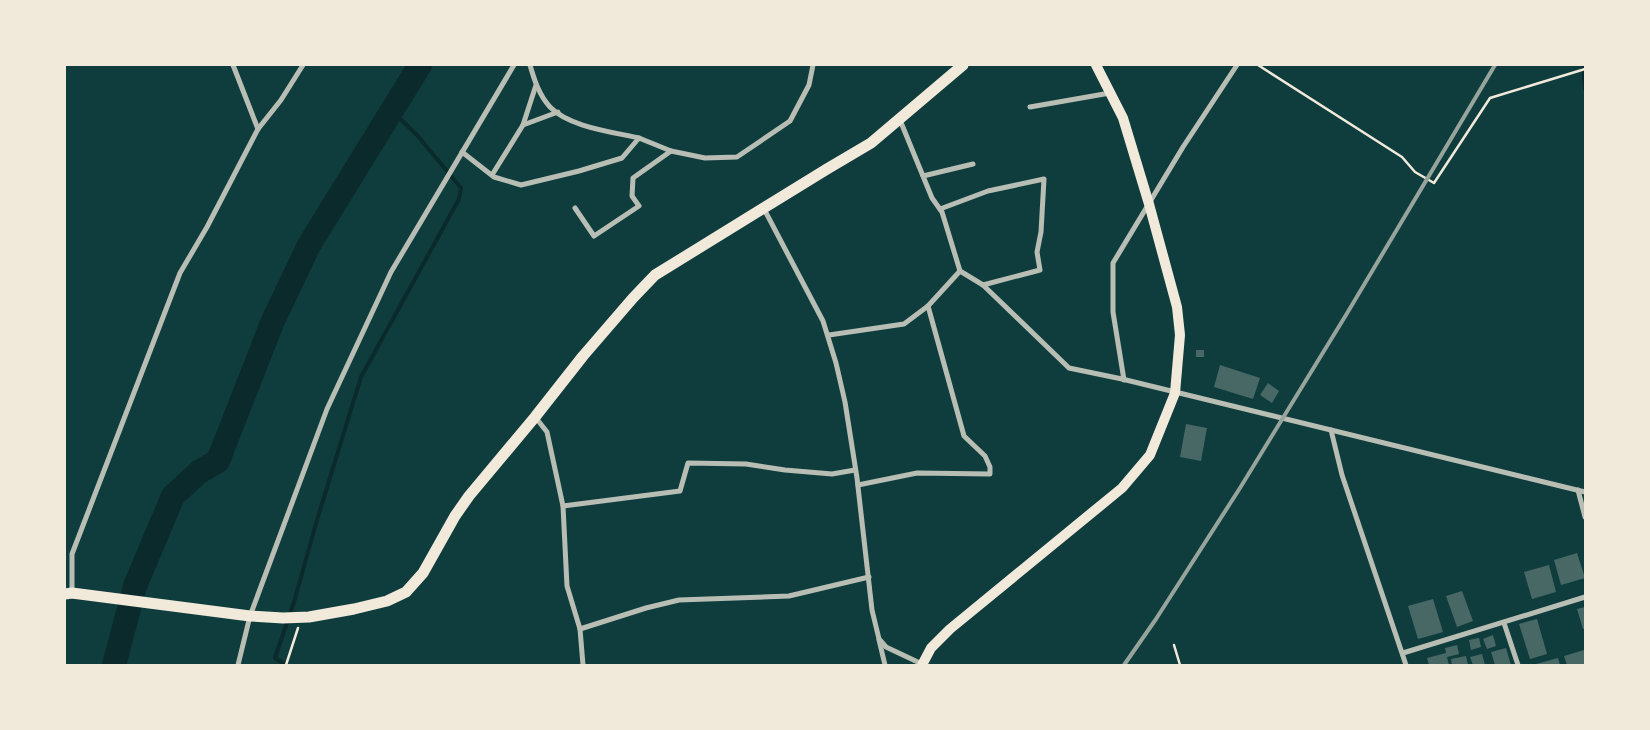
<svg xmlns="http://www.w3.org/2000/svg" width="1650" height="730" viewBox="0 0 1650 730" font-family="'Libre Baskerville',serif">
  <rect width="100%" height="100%" fill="#0f3d3e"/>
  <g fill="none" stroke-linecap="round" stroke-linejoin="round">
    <g stroke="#0a2a2b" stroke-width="4">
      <path d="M1583 65 1585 89"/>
      <path d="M286 665 275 658 294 602 317 520 361 377 459 199 461 188 417 135 391 110"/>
    </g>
    <path stroke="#0a2a2b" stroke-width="24" d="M114 665 135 586 173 496 199 472 218 461 272 323 309 245 420 65"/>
  </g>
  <g fill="#486865">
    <rect x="1196" y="350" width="8" height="7"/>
    <path d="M1220 365 1260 378 1253 399 1214 387Z"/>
    <path d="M1268 383 1279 391 1272 403 1260 395Z"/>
    <path d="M1186 424 1207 428 1201 461 1180 457Z"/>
    <path d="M1577 553 1585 578 1561 585 1554 560Z"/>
    <path d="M1549 565 1556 592 1532 599 1524 572Z"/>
    <path d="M1462 591 1473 621 1457 627 1446 596Z"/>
    <path d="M1433 599 1443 632 1418 639 1408 606Z"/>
    <path d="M1585 607V629H1583L1577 609Z"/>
    <path d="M1537 619 1547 654 1530 659 1519 624Z"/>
    <path d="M1493 635 1496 646 1487 649 1483 639Z"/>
    <path d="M1479 638 1481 647 1471 650 1469 640Z"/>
    <path d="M1457 645 1459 654 1447 657 1449 665H1429L1427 658 1446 653 1445 648Z"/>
    <path d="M1506 648 1511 665H1495L1491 652Z"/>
    <path d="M1584 650 1585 665H1567L1564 656Z"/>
    <path d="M1482 654 1485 665H1473L1470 657Z"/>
    <path d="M1466 656 1468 665H1452L1451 659Z"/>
    <path d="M1558 658 1560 665H1536V664Z"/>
  </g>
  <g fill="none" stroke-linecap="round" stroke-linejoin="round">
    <g stroke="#f1e9da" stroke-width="2.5">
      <path d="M1258 65 1402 157 1415 172 1434 183 1490 98 1585 69"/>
      <path d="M1174 645 1180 665"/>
      <path d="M286 665 298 628"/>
    </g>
    <g stroke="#b8beb3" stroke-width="5">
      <path d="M233 65 258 129"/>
      <path d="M536 85 523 125 558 112"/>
      <path d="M1030 107 1110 93"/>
      <path d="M900 120 932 198 942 212 960 271 983 285 1069 368 1122 379 1585 492"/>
      <path d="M671 151 705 158 737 157 790 121 809 85 813 65"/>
      <path d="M462 152 494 177 521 185 579 171 622 158 639 138C613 132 569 127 550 107 539 95 534 79 530 65"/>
      <path d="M492 175 523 125"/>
      <path d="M923 176 973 164"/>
      <path d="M575 208 594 236 639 206 632 196 633 178 671 151 639 138"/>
      <path d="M764 209 823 321 836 363 845 402 857 478 872 610 879 639 886 647 922 664"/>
      <path d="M940 209 988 191 1044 179 1041 232 1037 252 1040 270 983 285"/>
      <path d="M829 335 904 324 928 306 960 271"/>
      <path d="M1124 380 1113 312V263L1183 147 1237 65"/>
      <path d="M536 418 547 432 563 506 567 586 580 629 583 665"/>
      <path d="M1331 430 1342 475 1406 665"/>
      <path d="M858 485 917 473 990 474V467L985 456 964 436 928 306"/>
      <path d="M1578 490 1585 517"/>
      <path d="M563 506 680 491 688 463 746 464 785 470 832 474 855 470"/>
      <path d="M72 593V554L180 273 207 227 258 129 281 100 303 65"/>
      <path d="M1504 623 1518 665"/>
      <path d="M580 629 646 608 679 600 789 596 869 577"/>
      <path d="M879 640 885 665"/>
      <path d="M1403 653 1585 597"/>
      <path d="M238 665 250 616 327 409 391 272 514 65"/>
    </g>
    <path stroke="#f1e9da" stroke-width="10" d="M922 665 931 648 950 629 1122 488 1150 455 1175 393 1180 335 1177 307 1149 204 1123 118 1096 65"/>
    <path stroke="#f1e9da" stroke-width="11" d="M65 594 72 593 250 616 283 618 309 617 354 609 387 601 406 592 423 573 455 516 469 496 535 417 583 356 633 298 655 275 827 169 871 143 963 65"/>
    <path stroke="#97a49c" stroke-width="4" d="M1124 665 1156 619 1240 488 1346 315 1495 65"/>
  </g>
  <rect width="1650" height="730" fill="none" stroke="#f1e9da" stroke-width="132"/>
</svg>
